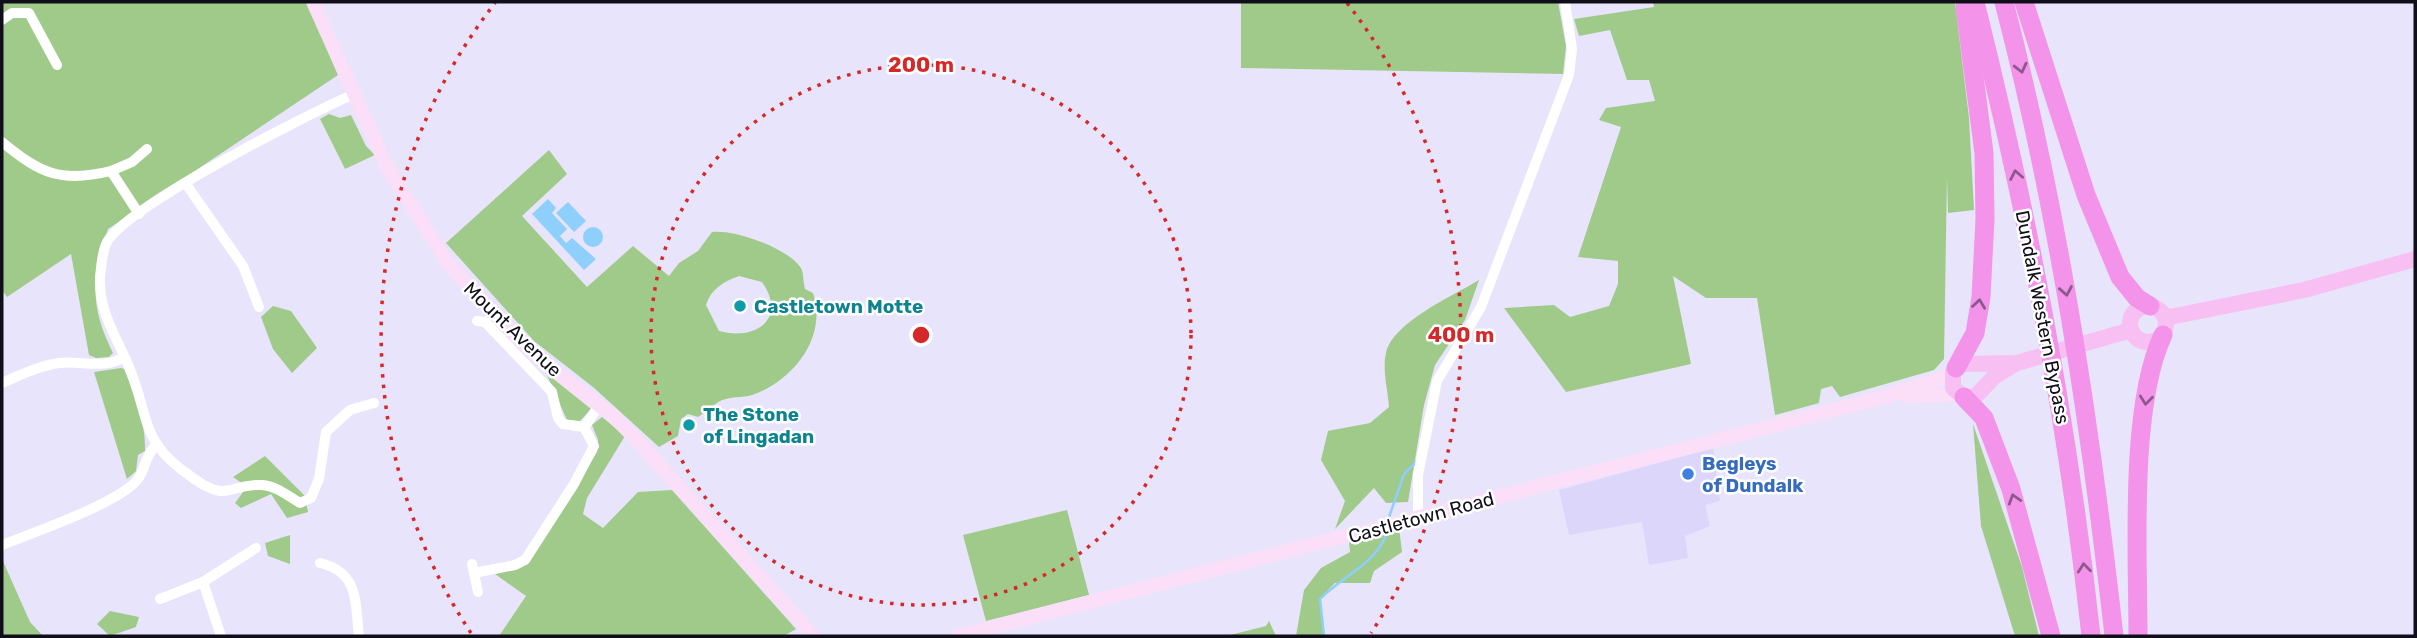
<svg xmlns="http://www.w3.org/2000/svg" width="2417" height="638" viewBox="0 0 2417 638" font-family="Rubik,sans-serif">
  <rect width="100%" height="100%" fill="#e8e4fc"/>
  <path fill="#ddd6fb" d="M1713 448 1720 501 1705 505 1710 526 1685 536 1688 558 1649 565 1642 522 1569 535 1559 490Z"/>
  <g fill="#a0ca8a" fill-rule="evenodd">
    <path d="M2 2H307L338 75 108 229C92 278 89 305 113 353L109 357 96 358 89 355 71 254 7 297 2 290Z"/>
    <path d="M1241 2H1558L1566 46 1563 74 1241 68Z"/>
    <path d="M1653 2H1955L1969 118 1974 210 1948 213 1947 177 1944 359 1934 370 1840 397 1832 386 1821 389 1819 403 1775 415 1757 298H1706L1673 276 1691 364 1566 392 1504 308 1554 305 1570 317 1609 306 1618 284V261L1578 257 1621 127 1599 120 1606 108 1655 101 1649 80H1627L1610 30 1579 36 1574 19 1654 7Z"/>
    <path d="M329 114 340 118 351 115 366 146 375 155 345 169 320 119Z"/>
    <path d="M549 150 567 174 522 216 587 287 633 246 669 276 679 263 698 251 712 232C734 229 788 248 801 268 804 274 803 282 805 289L813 293C828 337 793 381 752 395 742 398 730 396 720 401 713 405 706 412 698 417L688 414 681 419 678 436 659 447 593 387 534 341 446 243ZM739 276 762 282C788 319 755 341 719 331L706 305C711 289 723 282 739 276Z"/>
    <path d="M1479 280 1465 320 1435 365 1424 405 1408 502 1386 503 1374 488 1335 529 1345 501 1321 460 1328 431 1370 423 1389 407C1388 391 1382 369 1386 353 1393 322 1453 296 1479 280Z"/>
    <path d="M273 306 291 311 317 348 292 373 273 349 261 317Z"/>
    <path d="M121 368 124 369C135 394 146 423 145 451L138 455 136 471 127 479 94 372Z"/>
    <path d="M546 373 591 409 580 421 567 420Z"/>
    <path d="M602 417 625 436 587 498 583 514 603 528 638 492 672 490 796 629 784 636H499L526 596 495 574 528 563 597 452 598 440 592 425Z"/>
    <path d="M1973 424 2022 567 2039 636H2015L1981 526Z"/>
    <path d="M265 456 305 496 308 512 287 518 271 494 241 508 235 503 243 492V484L233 477Z"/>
    <path d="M1067 510 1089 595 986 621 963 535Z"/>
    <path d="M1399 528 1402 552 1374 571 1370 583H1335L1320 598 1324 636H1296L1304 590 1321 568 1350 552 1349 542Z"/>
    <path d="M290 535V564L268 556 265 543Z"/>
    <path d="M2 559 30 622 43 636 2 635Z"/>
    <path d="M110 611 139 617 136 627 110 636 97 624Z"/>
    <path d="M1269 621 1276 636H1226L1266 626Z"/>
  </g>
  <g fill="#8fcffb">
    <path d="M548 199 556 208 552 213 567 229 560 236 566 243 572 238 596 259 584 270 532 214Z"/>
    <path d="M568 202 586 221 574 232 556 213Z"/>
    <circle cx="593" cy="237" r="10"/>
  </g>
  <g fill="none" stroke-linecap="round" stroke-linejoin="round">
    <g stroke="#8fcffb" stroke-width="2.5">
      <path d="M1388 520 1404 474 1417 461"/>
      <path d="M1324 636 1320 599C1340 578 1383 559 1387 530"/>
    </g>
    <g stroke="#fff" stroke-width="10">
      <path d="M2 20 12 13H29L57 65"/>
      <path d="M352 95C306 115 129 205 107 242 103 249 102 260 101 268 95 307 115 333 129 367 151 420 139 442 193 478 229 504 229 483 262 485 277 486 288 496 300 503L311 498 319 479 326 432 350 410 374 403"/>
      <path d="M2 142C41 174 61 183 111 171"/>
      <path d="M186 184 243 266 259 307"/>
      <path d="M139 214 111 171 132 162 147 149"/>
      <path d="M2 383C20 375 39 366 59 363 81 360 104 370 124 357"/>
      <path d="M584 427 599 406"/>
      <path d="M1418 518V475L1437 381 1481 307 1569 75 1572 49 1565 2"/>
      <path d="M2 545C32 533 120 503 138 479 146 468 143 460 155 446"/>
      <path d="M320 563C359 572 355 602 359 636"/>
      <path d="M472 564 478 592"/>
      <path d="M474 573 515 565 525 560 574 484 594 446 584 427 563 424 558 418 552 392 485 322 477 321"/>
      <path d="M203 582 221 636"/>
      <path d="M160 599 203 582 256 548"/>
    </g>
    <g stroke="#fbdff9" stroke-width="14">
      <path d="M313 2 387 167 449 265 531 352 613 416 635 438 813 636"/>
      <path d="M1907 396 1959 395"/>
      <path d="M958 636 1877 399 1952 375"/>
    </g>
    <g stroke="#f8bff2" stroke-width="16">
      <circle cx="2148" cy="324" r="18"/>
      <path d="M2165 318 2304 290 2415 259"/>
      <path d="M2017 363 1994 377 1975 397H1964L1953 388V372L1961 364 2017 363 2131 330"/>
    </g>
    <g stroke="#f394ea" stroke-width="19">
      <path d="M1975 2C2027 210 2068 422 2091 636"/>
      <path d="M2004 2C2058 210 2090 422 2114 636"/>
      <path d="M2024 2 2086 195 2120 277 2137 298 2150 306"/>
      <path d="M1956 368 1975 333 1981 297 1985 219 1984 153 1965 7"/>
      <path d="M1964 397 1984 418 2011 489 2051 636"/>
      <path d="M2138 636C2138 554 2129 407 2163 335"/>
    </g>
  </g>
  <defs><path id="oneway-chevron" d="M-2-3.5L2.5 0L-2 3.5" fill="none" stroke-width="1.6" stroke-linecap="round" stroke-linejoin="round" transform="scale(1.75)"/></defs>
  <g stroke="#8d588c">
    <use href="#oneway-chevron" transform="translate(2021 68) rotate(76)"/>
    <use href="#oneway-chevron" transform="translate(2016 175) rotate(-101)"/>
    <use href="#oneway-chevron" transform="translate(2066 291) rotate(80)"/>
    <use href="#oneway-chevron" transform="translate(1979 304) rotate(-82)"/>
    <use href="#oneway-chevron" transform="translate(2146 400) rotate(96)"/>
    <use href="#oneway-chevron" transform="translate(2014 499) rotate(-107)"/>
    <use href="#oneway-chevron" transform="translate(2084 568) rotate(-96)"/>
  </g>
  <g fill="none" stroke="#d62828" stroke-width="3.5" stroke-dasharray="3.5 7">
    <circle cx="921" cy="335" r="270"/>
    <path d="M471 633A540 540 0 0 1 495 3M1347 3A540 540 0 0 1 1371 633"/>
  </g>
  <g fill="#0f9aa8" stroke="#fff" stroke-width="2.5">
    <circle cx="740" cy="306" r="7"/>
    <circle cx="689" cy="425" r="7"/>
  </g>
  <circle fill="#3f7fe0" stroke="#fff" stroke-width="2.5" cx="1688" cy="474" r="7"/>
  <g text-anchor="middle" stroke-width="5" stroke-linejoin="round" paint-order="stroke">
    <g font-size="19" font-weight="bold" fill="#0d838f" stroke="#fff" text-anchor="start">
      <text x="754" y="313">Castletown Motte</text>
      <text x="703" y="421">The Stone<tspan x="703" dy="22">of Lingadan</tspan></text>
    </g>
    <g font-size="19" fill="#100e18" stroke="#fff">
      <text transform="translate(2043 317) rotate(79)" y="7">Dundalk Western Bypass</text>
      <text transform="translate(513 329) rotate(44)" y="7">Mount Avenue</text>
      <text transform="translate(1421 517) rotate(-15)" y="7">Castletown Road</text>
    </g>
    <g font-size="19" font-weight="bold" fill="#366cbe" stroke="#fff" text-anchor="start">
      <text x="1702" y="470">Begleys<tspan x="1702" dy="22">of Dundalk</tspan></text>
    </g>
  </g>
  <circle cx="921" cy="335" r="10" fill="#d62828" stroke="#fff" stroke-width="3.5"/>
  <g font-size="21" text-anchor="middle" font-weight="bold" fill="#d62828" stroke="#fff" stroke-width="5" stroke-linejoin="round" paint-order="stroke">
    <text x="921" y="72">200 m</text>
    <text x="1461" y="342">400 m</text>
  </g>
  <rect width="2417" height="638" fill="none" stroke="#100e18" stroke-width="7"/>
</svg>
